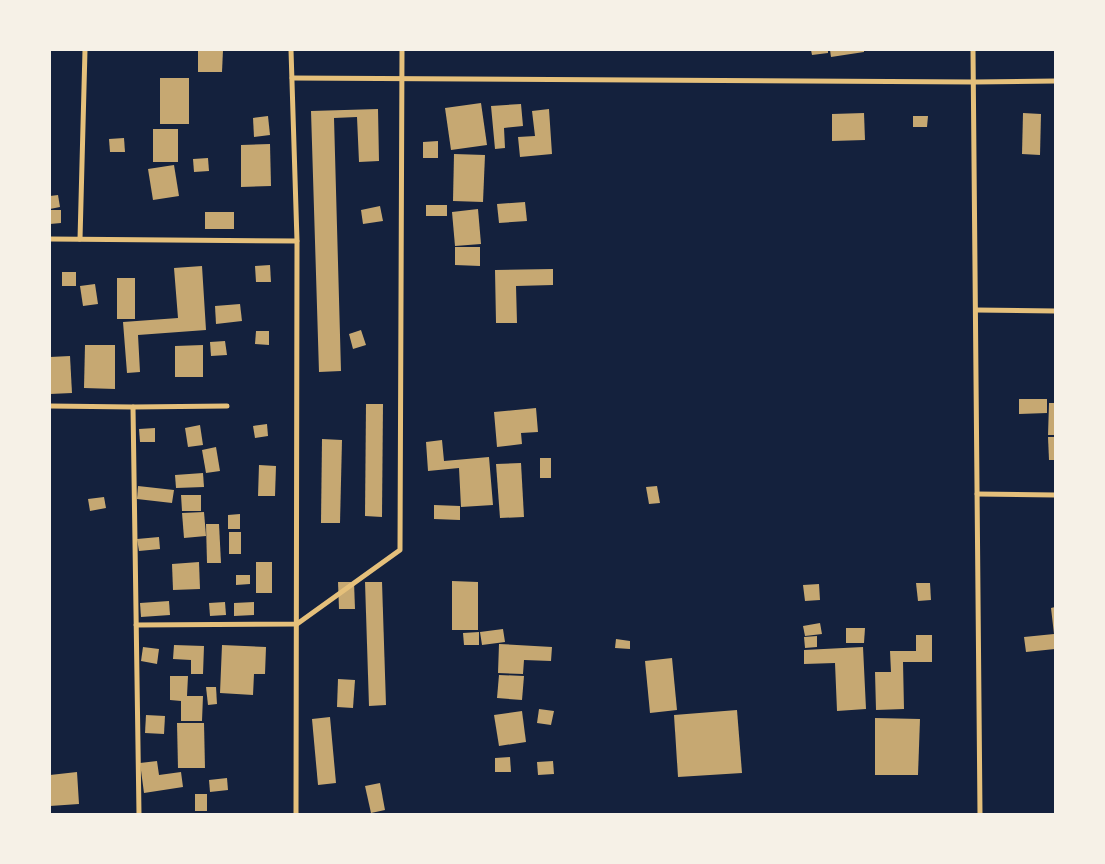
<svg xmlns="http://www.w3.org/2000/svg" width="1105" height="864" viewBox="0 0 1105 864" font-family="Literata,serif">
  <rect width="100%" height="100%" fill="#14213d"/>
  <g fill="#c6a872">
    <path d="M198 50H223L222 72H198Z"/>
    <path d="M811 50H828V53L812 55Z"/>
    <path d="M830 50H864V52L831 57Z"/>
    <rect x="160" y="78" width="29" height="46"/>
    <path d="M481 103 487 145 451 150 445 108Z"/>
    <path d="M521 104 523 126 504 128 505 148 495 149 491 106Z"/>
    <path d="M378 109 379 161 359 162 357 117 334 118 341 371 319 372 311 111Z"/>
    <path d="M549 109 552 154 520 157 518 137 535 136 532 111Z"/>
    <path d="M864 113 865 140 832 141V114Z"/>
    <path d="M1023 113 1041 114 1040 155 1022 154Z"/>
    <path d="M268 116 270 135 254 137 253 118Z"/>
    <path d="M913 116H928L927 127H913Z"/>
    <rect x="153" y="129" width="25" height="33"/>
    <path d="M124 138 125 152H110L109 139Z"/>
    <path d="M438 141V158H423V142Z"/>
    <path d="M270 144 271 186 241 187V145Z"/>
    <path d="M454 154 485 155 483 202 453 201Z"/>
    <path d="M208 158 209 171 194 172 193 159Z"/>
    <path d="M174 165 179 196 153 200 148 169Z"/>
    <path d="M58 195 60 207 50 209V196Z"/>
    <path d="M525 202 527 221 499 223 497 204Z"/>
    <rect x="426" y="205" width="21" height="11"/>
    <path d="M380 206 383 221 363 224 361 210Z"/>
    <path d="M478 209 481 244 455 246 452 212Z"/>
    <path d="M50 210H61V223L50 224Z"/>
    <rect x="205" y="212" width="29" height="17"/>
    <path d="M455 247H480V266L455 265Z"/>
    <path d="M270 265 271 282H256L255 266Z"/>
    <path d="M202 266 206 330 138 335 140 372 127 373 123 322 178 318 174 268Z"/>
    <path d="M553 269V285L516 286 517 323H496L495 270Z"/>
    <rect x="62" y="272" width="14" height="14"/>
    <rect x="117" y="278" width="18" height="41"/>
    <path d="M95 284 98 304 83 306 80 286Z"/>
    <path d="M240 304 242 321 216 324 215 306Z"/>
    <path d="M361 330 366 345 353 349 349 334Z"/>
    <path d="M256 331H269V345L255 344Z"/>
    <path d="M225 341 227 355 211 356 210 342Z"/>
    <path d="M85 345H115V389L84 388Z"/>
    <path d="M203 345V377H175V346Z"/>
    <path d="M70 356 72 393 50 394V357Z"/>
    <path d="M1019 399H1047V413L1019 414Z"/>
    <path d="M1049 403H1055V435H1048Z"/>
    <path d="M366 404H383L382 517 365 516Z"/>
    <path d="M536 408 538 432 521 433 522 444 497 447 494 412Z"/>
    <path d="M267 424 268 436 255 438 253 426Z"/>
    <path d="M200 425 203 445 188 447 185 428Z"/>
    <path d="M155 428V442H140L139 429Z"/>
    <path d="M1048 437H1055V460H1049Z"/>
    <path d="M322 439 342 440 340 523H321Z"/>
    <path d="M442 440 444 461 489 457 493 505 461 507 459 468 428 471 426 442Z"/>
    <path d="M216 447 220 471 206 473 202 450Z"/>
    <rect x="540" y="458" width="11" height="20"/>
    <path d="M521 463 524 517 500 518 496 464Z"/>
    <path d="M259 465 276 466 275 496H258Z"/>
    <path d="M203 473 204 487 176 488 175 475Z"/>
    <path d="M138 486 174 490 172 503 137 499Z"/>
    <path d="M657 486 660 503 649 504 646 487Z"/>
    <path d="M181 495H201V511H182Z"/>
    <path d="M104 497 106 508 90 511 88 499Z"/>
    <path d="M434 505 460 506V520L434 519Z"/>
    <path d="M204 512 206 536 184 538 182 513Z"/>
    <path d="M240 514V529H228V515Z"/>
    <path d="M206 524H219L221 563H207Z"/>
    <rect x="229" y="532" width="12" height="22"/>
    <path d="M159 537 160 549 139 551 137 539Z"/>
    <path d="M199 562 200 589 173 590 172 564Z"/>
    <rect x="256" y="562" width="16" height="31"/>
    <path d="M236 575H250V584L236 585Z"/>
    <path d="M452 581 478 582V630H452Z"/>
    <path d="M338 582H354L355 609H339Z"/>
    <path d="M365 582H382L386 705 369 706Z"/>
    <path d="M916 583H930L931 600 918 601Z"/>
    <path d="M819 584 820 600 805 601 803 585Z"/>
    <path d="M169 601 170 615 141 617 140 603Z"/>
    <path d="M225 602 226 615 210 616 209 603Z"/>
    <path d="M254 602V615L234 616V603Z"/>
    <path d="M1055 607V649L1026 652 1024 637 1054 634 1051 608Z"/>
    <path d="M820 623 822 634 805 636 803 626Z"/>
    <path d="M846 628H865L864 643H846Z"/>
    <path d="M503 629 505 642 482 645 480 632Z"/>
    <path d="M479 632V645H464L463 633Z"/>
    <path d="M916 635H932V662H903L904 709 876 710 875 672H891L890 651H916Z"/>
    <path d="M817 636V647L805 648 804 637Z"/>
    <path d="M616 639 630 641V649L615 648Z"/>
    <path d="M499 644 552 647 551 661 524 660 523 674 498 673Z"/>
    <path d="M174 645 204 646 203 674H191V660L173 659Z"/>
    <path d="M222 645 266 647 265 674H254L253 695 220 693Z"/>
    <path d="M143 647 159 649 157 664 141 661Z"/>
    <path d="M863 647 866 709 837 711 835 663 804 664V650Z"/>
    <path d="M672 658 677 710 650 713 645 661Z"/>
    <path d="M499 675 524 676 522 700 497 698Z"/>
    <path d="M170 676H188L187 696H203L202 721H181V701L170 700Z"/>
    <path d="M338 679 355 680 353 708 337 707Z"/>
    <path d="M206 687H216L217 704 208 705Z"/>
    <path d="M539 709 554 711 551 725 537 723Z"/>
    <path d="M737 710 742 773 678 777 674 715Z"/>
    <path d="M522 711 526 742 499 746 494 715Z"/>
    <path d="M146 715 165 716 164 734 145 733Z"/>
    <path d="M330 717 336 783 318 785 312 719Z"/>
    <path d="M875 718 920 719 918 775H875Z"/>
    <path d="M177 723H204L205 768H178Z"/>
    <path d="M510 757 511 772H495V758Z"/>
    <path d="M157 761 159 775 181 772 183 787 144 793 140 763Z"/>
    <path d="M553 761 554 774 538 775 537 762Z"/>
    <path d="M77 772 79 804 50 806V775Z"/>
    <path d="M227 778 228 790 210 792 209 780Z"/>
    <path d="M380 783 385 810 371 813 365 786Z"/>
    <rect x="195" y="794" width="12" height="17"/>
  </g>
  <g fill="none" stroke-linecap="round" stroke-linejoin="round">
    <g stroke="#e5c07b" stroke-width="5">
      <path d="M291 50 297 241 296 814"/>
      <path d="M973 50 980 814"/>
      <path d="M292 78 974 82 1055 81"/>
      <path d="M50 239 297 241"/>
      <path d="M80 239 85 50"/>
      <path d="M976 310 1055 311"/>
      <path d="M50 406 133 407 227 406"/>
      <path d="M133 407 139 814"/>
      <path d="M977 494 1055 495"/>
      <path d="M136 625 297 624 400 550 402 50"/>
    </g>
  </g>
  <rect width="1105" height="864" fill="none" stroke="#f6f1e7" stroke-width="102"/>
</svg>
